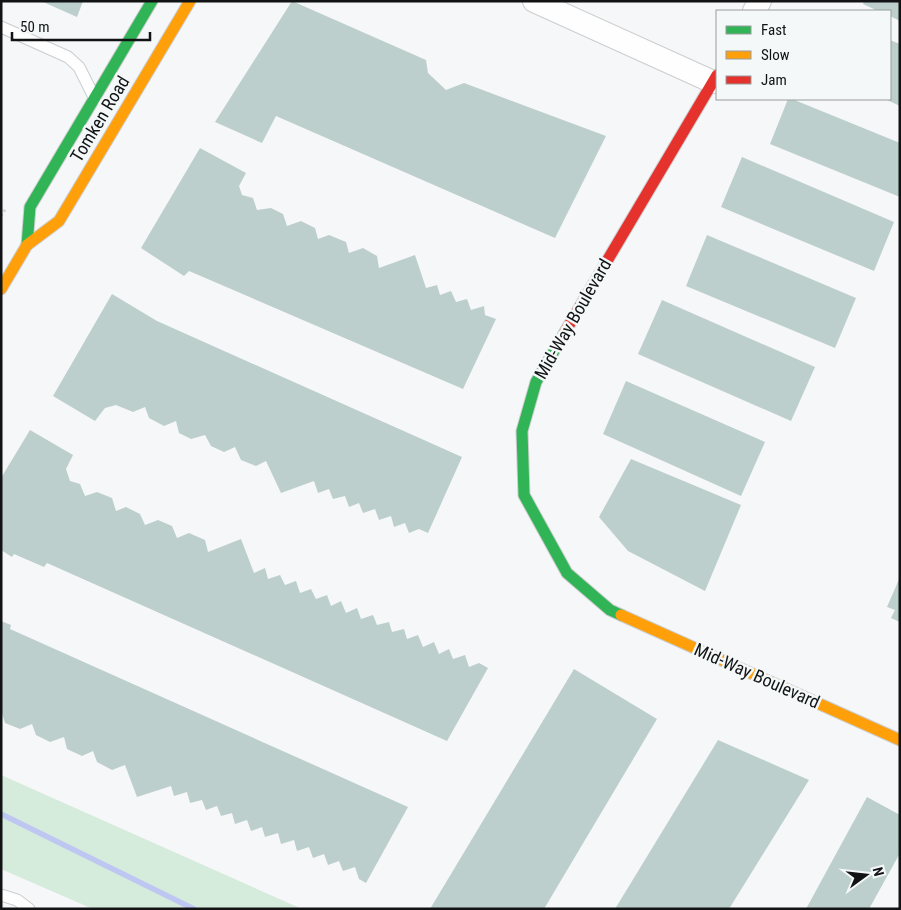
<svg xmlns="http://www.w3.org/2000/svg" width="901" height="910" viewBox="0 0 901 910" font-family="'Roboto Condensed',sans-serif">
  <rect width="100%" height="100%" fill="#f5f7f8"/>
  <path fill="#d5ebdb" d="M1 775 302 909H93L1 869Z"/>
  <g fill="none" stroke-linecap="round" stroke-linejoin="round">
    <path stroke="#bec7f2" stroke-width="5.5" d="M1 814 194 909"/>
  </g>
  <g fill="#bdcfcd">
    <path d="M41 1H83L77 17Z"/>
    <path d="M292 1 426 60 428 73 446 90 464 83 606 136 555 238 276 116 262 143 215 122Z"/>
    <path d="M864 1H900V21L890 16V11H878L863 4Z"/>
    <path d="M890 40 900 44V106L885 99H890Z"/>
    <path d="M788 99H792L900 143V197L770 144Z"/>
    <path d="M200 148 246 173 239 186 242 195 253 198 257 210 271 208 283 214 287 226 301 221 315 228 318 239 329 235 346 242 349 253 363 248 377 256 379 268 415 255 426 288 437 285 440 295 451 291 456 302 467 299 471 310 484 306 485 315 496 319 463 389 189 271 184 276 141 248Z"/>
    <path d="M742 157 894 222 874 271 721 207Z"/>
    <path d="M707 235 856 298 835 348 686 286Z"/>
    <path d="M112 294 157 321 462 457 428 533 419 529 409 533 405 523 394 527 391 516 379 520 375 509 363 513 359 503 349 507 345 496 333 499 329 489 318 493 314 481 281 493 266 461 256 466 241 460 235 447 224 452 211 446 205 435 191 439 179 433 176 421 164 426 149 418 145 407 133 412 116 405 105 408 95 421 53 396Z"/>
    <path d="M662 300 815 367 791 421 638 354Z"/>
    <path d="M626 381 765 442 741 496 603 434Z"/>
    <path d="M30 430 73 455 66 469 70 481 80 484 85 496 97 492 112 498 116 511 126 507 140 514 145 525 158 520 172 526 177 538 189 533 205 540 208 552 241 539 254 573 265 568 268 579 280 575 285 585 296 581 300 593 311 589 316 599 327 595 331 606 341 601 346 613 357 608 361 619 373 615 377 625 389 622 392 632 404 629 407 639 418 635 423 647 434 642 439 654 449 649 453 659 465 655 469 667 479 663 488 668 447 741 47 563 44 567 14 554 12 557 1 550V478Z"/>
    <path d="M631 459 741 505 705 591 628 551 599 517Z"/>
    <path d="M900 577V622L891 618 895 610 887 607Z"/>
    <path d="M1 621 11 625 10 629 408 807 366 883 359 879 355 867 343 871 339 861 328 865 324 854 313 858 309 847 297 851 294 840 281 844 278 833 265 837 262 827 251 831 247 820 235 824 232 813 221 816 217 806 206 810 202 800 190 803 187 792 174 796 171 786 137 797 125 765 112 770 97 762 93 751 82 756 67 749 64 737 50 742 36 735 32 724 20 729 5 723 1 710Z"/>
    <path d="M574 669 657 719 544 909H430Z"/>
    <path d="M718 740 809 780 729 909H615Z"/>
    <path d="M867 797 900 815V853L869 909H806Z"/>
  </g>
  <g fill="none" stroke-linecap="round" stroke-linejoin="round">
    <g stroke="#cccdce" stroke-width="13">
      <g id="lane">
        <path d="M1 27 68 57 79 67 94 97"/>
        <path d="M1 895 17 900 29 909"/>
      </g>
    </g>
    <g stroke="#cccdce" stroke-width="24">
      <g id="street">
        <path d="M534 1 713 82"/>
        <path d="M754 11 760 1"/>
      </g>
    </g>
    <g stroke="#cccdce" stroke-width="13">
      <g id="fast">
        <path d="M27 245 30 207 152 1"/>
        <path d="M565 332 536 382 522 431 524 495 567 573 610 610 621 615"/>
      </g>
    </g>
    <g stroke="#cccdce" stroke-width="13">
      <g id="slow">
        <path d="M1 289 27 245 59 221 190 1"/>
        <path d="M621 615 900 740"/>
      </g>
    </g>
    <g stroke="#cccdce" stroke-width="13">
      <path id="jam" d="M565 332 717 75"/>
    </g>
    <path stroke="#d7d7d8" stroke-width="3" stroke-dasharray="2.5 2.5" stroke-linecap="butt" d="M1 216 6 208"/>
    <use href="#lane" stroke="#fefefe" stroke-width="11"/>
    <use href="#street" stroke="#fefefe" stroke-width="22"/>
    <use href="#fast" stroke="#30b455" stroke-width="11"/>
    <use href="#slow" stroke="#ff9f0a" stroke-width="11"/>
    <use href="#jam" stroke="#e5322d" stroke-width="11"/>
  </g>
  <g text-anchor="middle" stroke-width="5" stroke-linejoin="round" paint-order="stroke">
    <g font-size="18" fill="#121314" stroke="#f4f8f9">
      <text transform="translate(100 119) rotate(-59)" y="6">Tomken Road</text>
      <text transform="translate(573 319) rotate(-60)" y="6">Mid-Way Boulevard</text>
      <text transform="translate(757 676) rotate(24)" y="6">Mid-Way Boulevard</text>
    </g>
  </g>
  <rect width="901" height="910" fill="none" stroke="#121314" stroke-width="5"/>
  <rect x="716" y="10" width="175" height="90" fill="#f4f8f9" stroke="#9a9c9d"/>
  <rect x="726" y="26" width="25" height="8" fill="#30b455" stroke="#9a9c9d"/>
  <text x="761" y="35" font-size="15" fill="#121314">Fast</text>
  <rect x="726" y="51" width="25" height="8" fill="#ff9f0a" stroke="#9a9c9d"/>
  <text x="761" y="60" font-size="15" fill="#121314">Slow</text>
  <rect x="726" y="76" width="25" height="8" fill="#e5322d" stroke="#9a9c9d"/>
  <text x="761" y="85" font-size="15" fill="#121314">Jam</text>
  <g transform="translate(866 875) rotate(75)" stroke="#f4f8f9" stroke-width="4" paint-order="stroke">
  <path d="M0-4L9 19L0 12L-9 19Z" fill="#121314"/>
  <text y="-8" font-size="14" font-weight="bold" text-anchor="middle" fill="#121314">N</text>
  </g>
  <path d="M12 32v8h138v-8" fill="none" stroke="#121314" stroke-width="2.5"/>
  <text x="20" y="32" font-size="15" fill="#121314" stroke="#f4f8f9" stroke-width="4" paint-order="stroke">50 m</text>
</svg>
